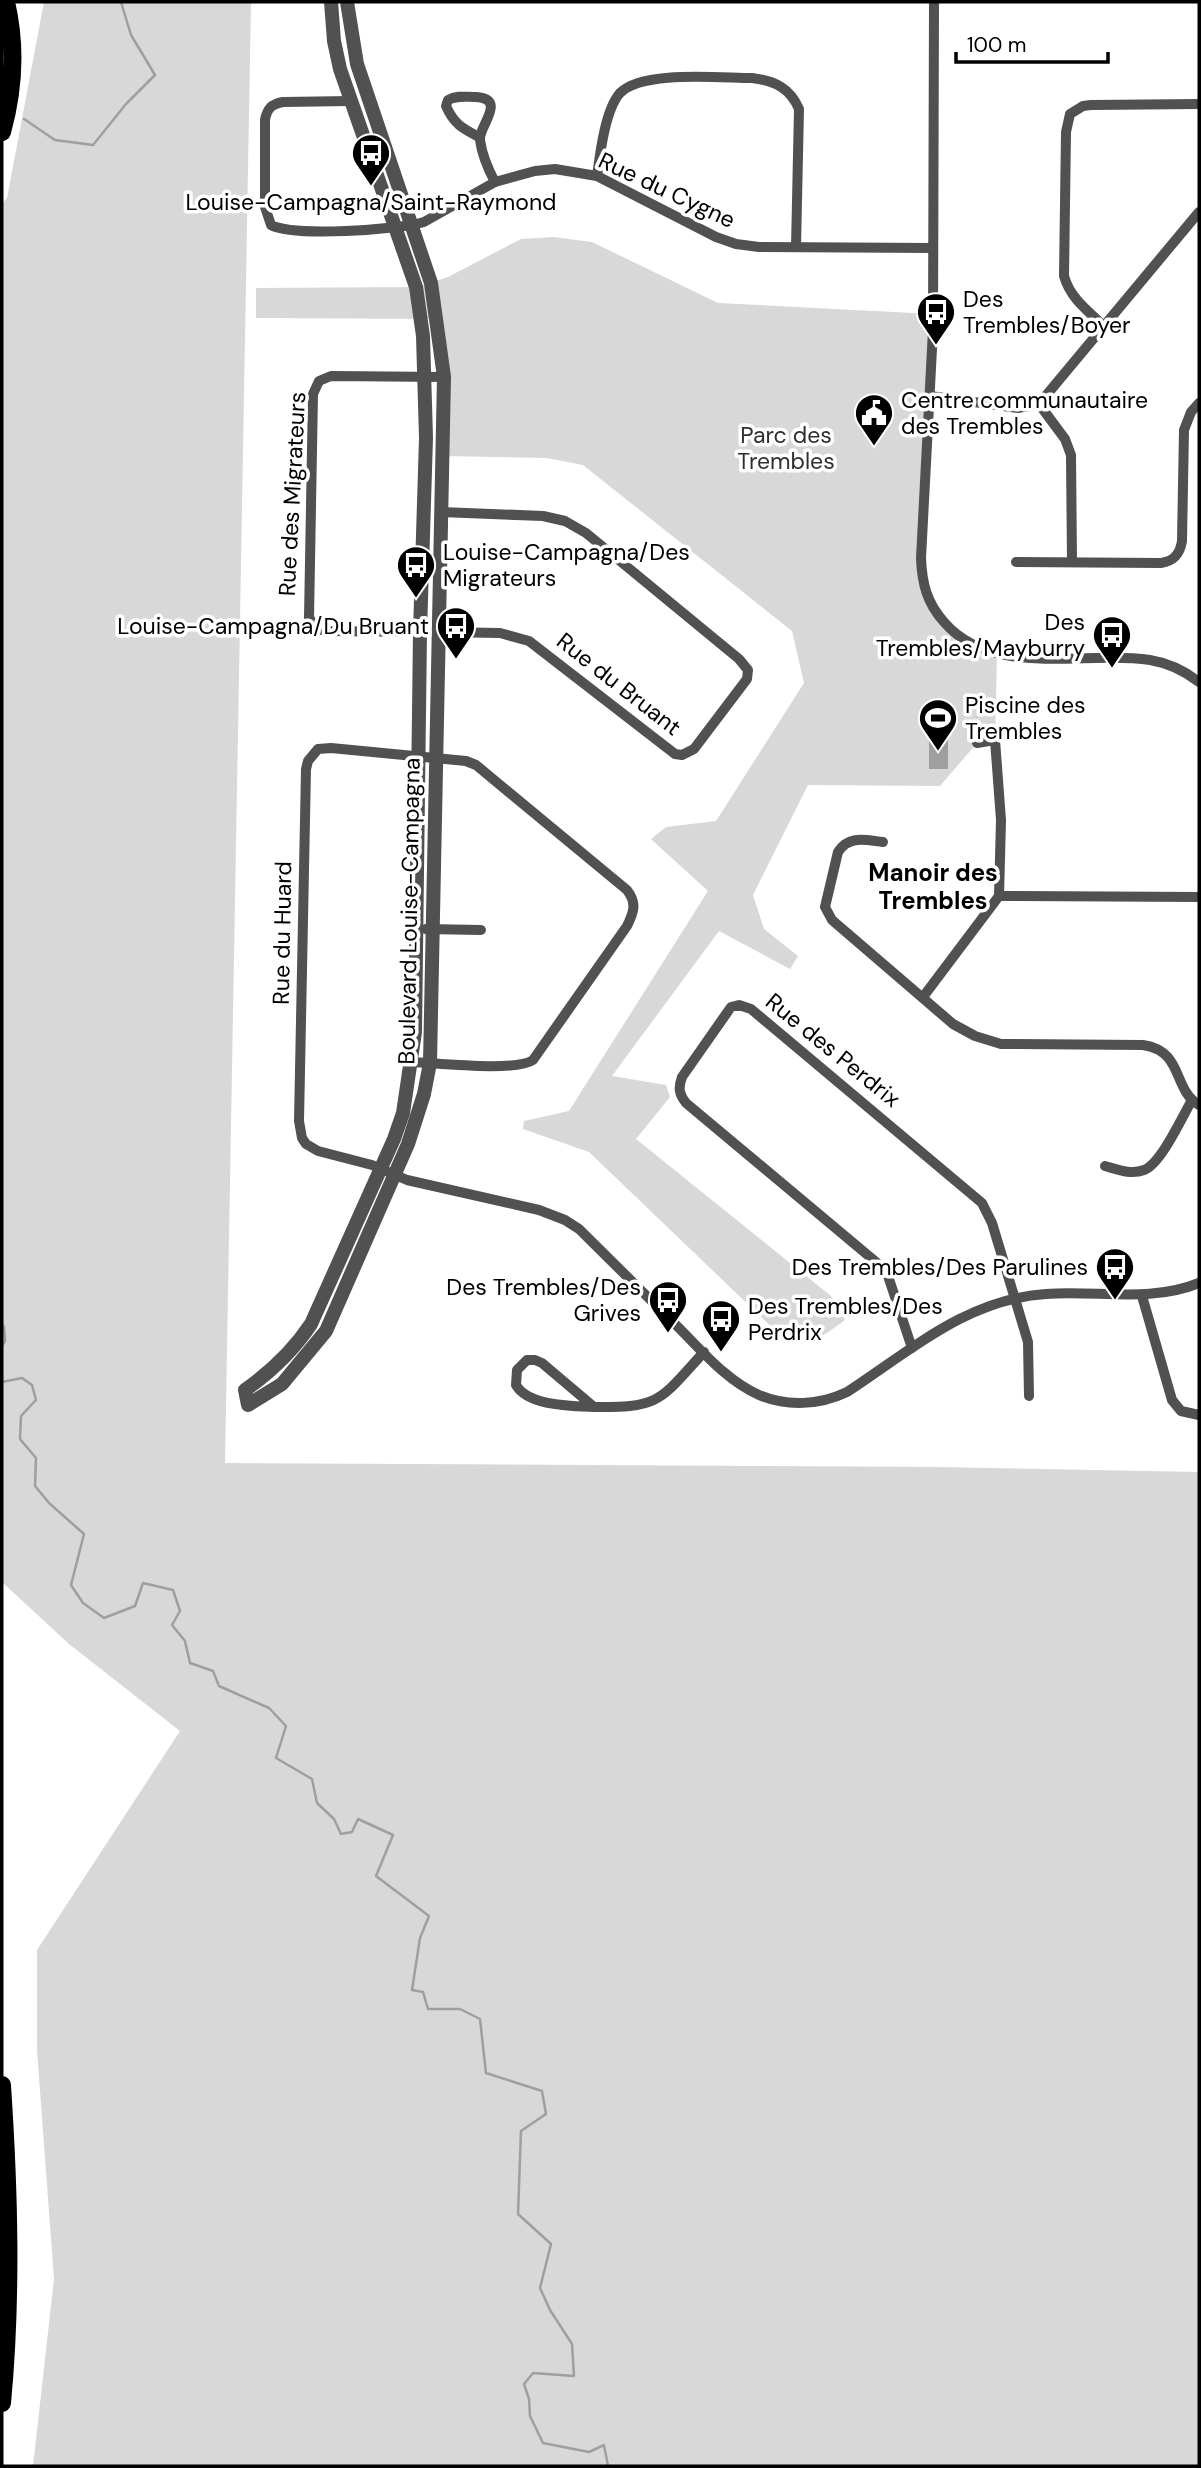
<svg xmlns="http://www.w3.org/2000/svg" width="1201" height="2468" viewBox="0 0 1201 2468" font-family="'DM Sans',sans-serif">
  <rect width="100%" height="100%" fill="#fff"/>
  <g fill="#d8d8d8">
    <path d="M44 2H251L225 1463 937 1467 1199 1472V2466H33L54 2279 37 2050V1950L180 1731 69 1644 2 1582V204L7 198Z"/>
    <path d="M554 237 592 242 718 303 933 314 922 574 943 620 997 654 995 740 977 743 940 786 808 785 753 895 764 929 798 956 790 969 719 931 612 1076 666 1085 670 1097 636 1139 831 1296 845 1320C820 1338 811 1347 780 1335L589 1152 523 1129 524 1121 569 1111 708 891 651 839 666 827 716 821 804 683 792 631 583 465 547 458 442 456 437 319 256 318V288L416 287 448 277 521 239Z"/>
  </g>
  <path fill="#9f9f9f" d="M948 734V769H929V734Z"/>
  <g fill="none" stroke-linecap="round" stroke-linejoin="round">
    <g stroke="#9f9f9f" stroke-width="2.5">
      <path d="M24 119 55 140 93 145 126 104 155 75 131 35 121 2"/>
      <path d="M2 1325 4 1327 5 1341 2 1346"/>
      <path d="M2 1382 22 1378 32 1385 36 1400 21 1416 20 1439 36 1458 35 1486 49 1503 84 1534 71 1585 83 1603 104 1618 135 1606 143 1583 173 1590 180 1611 172 1625 185 1641 190 1663 213 1671 219 1686 269 1708 286 1726 276 1758 312 1779 317 1803 334 1819 341 1834 352 1832 358 1819 393 1835 376 1876 429 1916 420 1938 412 1990 423 1992 428 2009H460L480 2019 486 2073 542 2091 546 2114 521 2131 518 2214 551 2244 540 2288 550 2310 572 2344 574 2376 533 2373 524 2384 529 2399 530 2416 543 2443 589 2452 604 2445 608 2466"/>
    </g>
    <g stroke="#515151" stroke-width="10">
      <path d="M934 2 933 330 921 558C922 584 927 603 944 622 993 679 1085 650 1150 660 1168 663 1185 671 1199 682"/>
      <path d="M351 101 283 102C271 104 267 109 265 120V207L271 225C293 237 398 230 424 222L495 182 535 171 555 169 597 176 716 237 736 244 759 247 933 248"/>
      <path d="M479 137C462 128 454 124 446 106L448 100C457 95 466 97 476 97 508 99 478 127 480 140 482 155 488 169 495 182"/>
      <path d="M597 176C600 154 605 110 620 93 642 70 720 78 752 78 775 81 790 88 799 109L796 247"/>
      <path d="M1104 326C1088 311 1070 298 1064 276L1066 132 1070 114 1083 106 1091 105 1199 104"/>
      <path d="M930 396 1018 408 1039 404 1199 212"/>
      <path d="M1039 404 1065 439 1071 455 1072 562"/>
      <path d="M1016 562 1161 563C1174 561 1180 554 1182 541L1184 430 1191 412 1199 403"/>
      <path d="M420 632 327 631 318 629 309 618 313 394 319 381 331 376 444 377"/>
      <path d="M439 632 500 633 529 641 675 754 682 755 694 749 747 679 748 670 739 659 586 533 565 521 543 516 441 512"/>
      <path d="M883 842C865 840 849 835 838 852L825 907 832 920 953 1024 975 1036 1001 1044 1143 1045C1184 1051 1172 1089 1199 1105"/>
      <path d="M999 896 1199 897"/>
      <path d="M426 929 481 930"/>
      <path d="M923 997 999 896 1001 820 995 740 977 743"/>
      <path d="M412 1062C437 1063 516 1072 533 1060L627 926C634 912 637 903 627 890L476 765 466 761 331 748 318 749 308 761 306 769 299 1121 302 1138 306 1144 318 1151 372 1165 407 1180 539 1210 565 1220 579 1229C612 1262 645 1294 678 1327 702 1351 727 1381 759 1395 787 1407 820 1405 847 1392 910 1351 967 1299 1046 1294 1097 1290 1150 1303 1199 1283"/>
      <path d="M1105 1166C1119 1170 1131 1175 1144 1170 1161 1164 1182 1117 1192 1100"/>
      <path d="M1142 1296 1172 1400 1181 1411 1199 1415"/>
      <path d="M912 1348 888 1276 876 1262 686 1103C679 1094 678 1088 682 1077L731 1007 739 1005 751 1009 982 1203 992 1223 1028 1342 1029 1396"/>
      <path d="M594 1407C571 1406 528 1406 516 1385L517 1370 527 1360H535L542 1363 594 1407C661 1408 660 1400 704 1352"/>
    </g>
    <path stroke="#515151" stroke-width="14" d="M331 2 334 41 340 69 416 287 423 336 426 438 420 632 415 1032 403 1113 394 1139 311 1324C293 1351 272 1371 245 1390L248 1405 282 1384 326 1331 408 1144 424 1094 430 1063 444 377 431 283 357 64 347 2"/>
    <g stroke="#000" stroke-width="18">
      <path d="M2 132C14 89 16 45 6 2"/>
      <path d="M2 2085C9 2191 12 2297 2 2403"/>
    </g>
  </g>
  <defs>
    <g id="bus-pin" transform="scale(2.0125)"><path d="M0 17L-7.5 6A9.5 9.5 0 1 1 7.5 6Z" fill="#000" stroke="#fff"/><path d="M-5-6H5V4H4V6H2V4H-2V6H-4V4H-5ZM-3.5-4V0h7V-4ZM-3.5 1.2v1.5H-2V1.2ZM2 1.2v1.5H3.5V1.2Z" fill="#fff"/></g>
    <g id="civic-pin" transform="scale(2.0125)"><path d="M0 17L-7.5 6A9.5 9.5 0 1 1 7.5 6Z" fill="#000" stroke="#fff"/><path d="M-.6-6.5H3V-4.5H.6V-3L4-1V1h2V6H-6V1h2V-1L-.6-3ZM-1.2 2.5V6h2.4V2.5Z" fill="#fff"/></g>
    <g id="stadium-pin" transform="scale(2.0125)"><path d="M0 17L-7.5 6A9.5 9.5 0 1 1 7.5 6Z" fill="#000" stroke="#fff"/><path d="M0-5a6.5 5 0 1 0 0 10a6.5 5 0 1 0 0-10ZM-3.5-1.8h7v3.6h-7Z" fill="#fff"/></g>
  </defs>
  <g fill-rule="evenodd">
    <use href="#bus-pin" x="371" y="153"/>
    <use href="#bus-pin" x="936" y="312"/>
    <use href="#civic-pin" x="874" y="413"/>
    <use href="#bus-pin" x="416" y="565"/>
    <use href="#bus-pin" x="456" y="626"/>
    <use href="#bus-pin" x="1112" y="635"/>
    <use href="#stadium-pin" x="938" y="718"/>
    <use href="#bus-pin" x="1115" y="1267"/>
    <use href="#bus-pin" x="668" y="1300"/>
    <use href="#bus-pin" x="721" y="1319"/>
  </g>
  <g text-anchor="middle" stroke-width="7" stroke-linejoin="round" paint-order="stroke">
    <g font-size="23" fill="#000" stroke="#fff">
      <text transform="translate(667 190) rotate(25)" y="8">Rue du Cygne</text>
      <text transform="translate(292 494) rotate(-87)" y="8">Rue des Migrateurs</text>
      <text transform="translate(619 684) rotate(38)" y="8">Rue du Bruant</text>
      <text transform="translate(409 911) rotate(-89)" y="8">Boulevard Louise-Campagna</text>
      <text transform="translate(282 933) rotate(-89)" y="8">Rue du Huard</text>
      <text transform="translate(833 1050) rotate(39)" y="8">Rue des Perdrix</text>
    </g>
    <g font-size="23" fill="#000" stroke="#fff" text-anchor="start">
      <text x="371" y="210" text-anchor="middle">Louise-Campagna/Saint-Raymond</text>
      <text x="963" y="307">Des<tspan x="963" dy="26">Trembles/Boyer</tspan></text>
      <text x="901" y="408">Centre communautaire<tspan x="901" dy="26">des Trembles</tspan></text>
      <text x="443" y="560">Louise-Campagna/Des<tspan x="443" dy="26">Migrateurs</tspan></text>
      <text x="1085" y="630" text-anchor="end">Des<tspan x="1085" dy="26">Trembles/Mayburry</tspan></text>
      <text x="429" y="634" text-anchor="end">Louise-Campagna/Du Bruant</text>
      <text x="965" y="713">Piscine des<tspan x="965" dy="26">Trembles</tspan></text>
      <text x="1088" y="1275" text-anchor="end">Des Trembles/Des Parulines</text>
      <text x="641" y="1295" text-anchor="end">Des Trembles/Des<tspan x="641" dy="26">Grives</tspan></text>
      <text x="748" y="1314">Des Trembles/Des<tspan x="748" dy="26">Perdrix</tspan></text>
    </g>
    <g font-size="23" fill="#2f2f2f" stroke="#fff">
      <text x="786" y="443">Parc des<tspan x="786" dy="26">Trembles</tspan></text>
    </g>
    <g font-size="24" font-weight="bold" fill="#000" stroke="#fff">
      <text x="933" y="881">Manoir des<tspan x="933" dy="28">Trembles</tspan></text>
    </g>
  </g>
  <rect width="1201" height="2468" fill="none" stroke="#000000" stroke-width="7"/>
  <path d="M956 52v10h152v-10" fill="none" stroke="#000000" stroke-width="3.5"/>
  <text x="967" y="52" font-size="21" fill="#000000" stroke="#ffffff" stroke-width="5" paint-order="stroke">100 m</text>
</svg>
